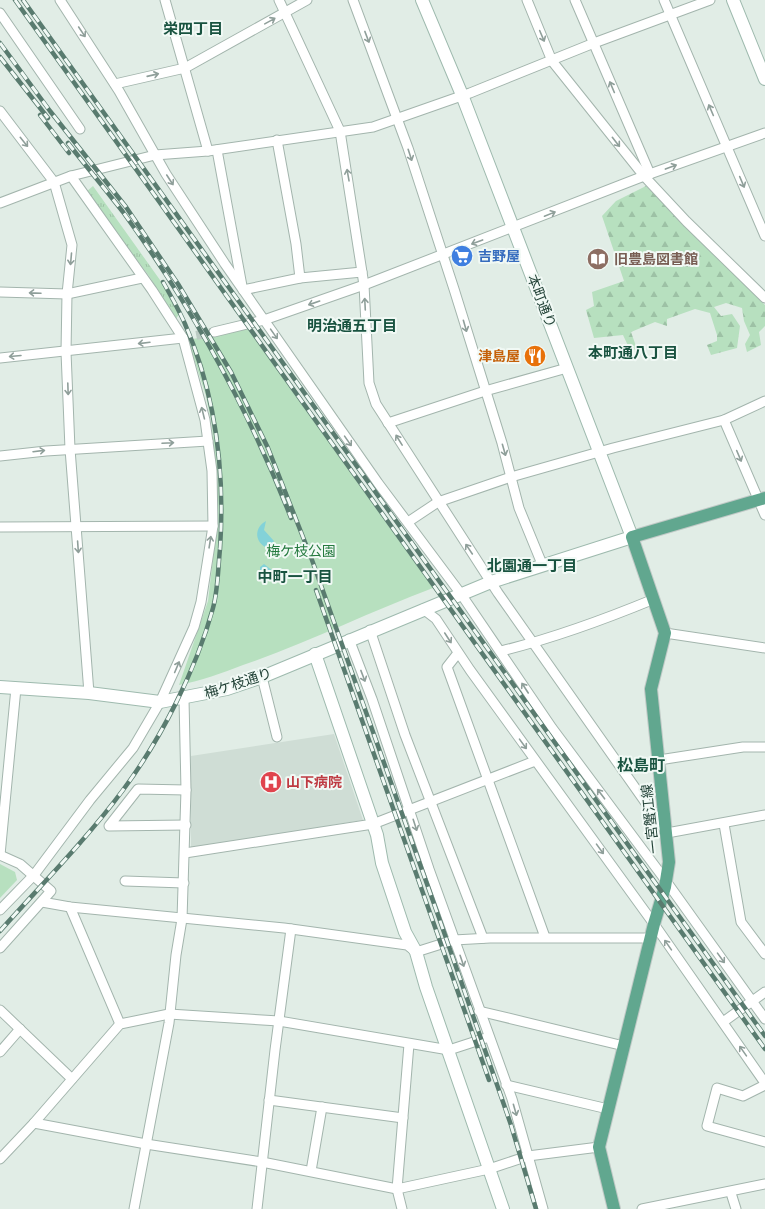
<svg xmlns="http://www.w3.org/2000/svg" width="765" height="1209" viewBox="0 0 765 1209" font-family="Ubuntu,'Noto Sans JP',sans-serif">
  <defs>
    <pattern id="grass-tufts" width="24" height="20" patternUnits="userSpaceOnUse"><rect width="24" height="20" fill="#b7e0bf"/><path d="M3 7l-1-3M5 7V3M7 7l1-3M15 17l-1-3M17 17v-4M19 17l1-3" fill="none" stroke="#9dc1a5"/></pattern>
    <pattern id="forest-firs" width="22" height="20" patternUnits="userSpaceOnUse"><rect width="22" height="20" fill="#b7e0bf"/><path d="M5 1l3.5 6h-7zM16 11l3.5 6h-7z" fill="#9dc1a5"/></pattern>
  </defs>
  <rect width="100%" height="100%" fill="#e1ede6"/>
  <path fill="#cfddd5" d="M334 734 363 820 191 848V756Z"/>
  <path fill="url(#grass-tufts)" d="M93 186 160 280 179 314 176 319 149 276 86 192Z"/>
  <path fill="url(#forest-firs)" d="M646 186 765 305V326L759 332 761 345 747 352 745 344 750 335 744 321 742 308 726 303 714 307 721 316 732 314 740 326 737 348 711 355 707 345 717 341V335L710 313 695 309 667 319V326L655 322 631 332 637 349 630 350 623 335 594 338 586 310 594 306 592 292 624 281 602 216 616 201Z"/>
  <g fill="#b7e0bf">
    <path d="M247 328 433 588C369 612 307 643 243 665 222 673 201 681 179 685L208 601 218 516 212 427 206 396 188 340Z"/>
    <path d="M0 864 15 872 17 880 0 898Z"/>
  </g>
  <g fill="#83d2d8">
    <path d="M266 521 264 530 274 541 272 544 265 547C254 540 255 527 266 521Z"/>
    <path d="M264 564 273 571H278L282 568 281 576 277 579 267 580 260 573V567Z"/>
  </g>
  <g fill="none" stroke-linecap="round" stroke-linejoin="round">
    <path stroke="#bacac2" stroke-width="9" stroke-dasharray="9 4.5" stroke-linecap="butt" d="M183 338 214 332"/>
    <g stroke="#a3b5ad" stroke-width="11">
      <g id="street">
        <path d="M60 0 119 91 166 174 225 264 378 483 461 594 552 728 666 881 765 1019"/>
        <path d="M165 0 208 151"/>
        <path d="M279 0 340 131 364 285 369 383 376 404 498 593 667 833 765 815"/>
        <path d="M353 0 408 148 454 289 502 443 519 508 542 564"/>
        <path d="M527 0 552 61 644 176 686 221 765 298"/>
        <path d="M575 0 650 174"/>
        <path d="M664 0 765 236"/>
        <path d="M0 13 80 129"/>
        <path d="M115 84 185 68 307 0"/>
        <path d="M0 111 54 182 72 245 67 294 66 352 70 449 89 693"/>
        <path d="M277 140 296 244 300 278"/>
        <path d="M217 150 242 286"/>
        <path d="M0 203 71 176 155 155 208 151 373 127 470 93 594 43 710 0"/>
        <path d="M243 290 300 278 362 272"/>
        <path d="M0 292 67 294 142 278"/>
        <path d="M214 332 264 320 364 285 644 176 765 133"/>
        <path d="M0 358 183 338"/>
        <path d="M724 420 765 515"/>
        <path d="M388 423 485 391 567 368"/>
        <path d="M0 456 46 451 208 441"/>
        <path d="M408 522 438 502 511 477 613 448 724 420 765 401"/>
        <path d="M0 527 213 526"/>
        <path d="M423 609 436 619 470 670 654 924 765 1083"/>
        <path d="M370 630 405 735 483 938"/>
        <path d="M665 633 765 648"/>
        <path d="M349 639 372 699 429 869 512 1099 543 1209"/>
        <path d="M501 651C555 638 603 620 654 599"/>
        <path d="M458 653 447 667 545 937"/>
        <path d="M262 677 277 737"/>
        <path d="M659 760 743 747H765"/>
        <path d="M724 824 741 922 765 954"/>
        <path d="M186 825 109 826 138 789 186 790"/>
        <path d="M185 853 373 824 535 761"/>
        <path d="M0 855 16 688"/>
        <path d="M0 855 20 864 51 891 0 948"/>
        <path d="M125 881 184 883"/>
        <path d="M42 902 70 907 284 928 407 945 416 952 454 940 490 938H651"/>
        <path d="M70 907 120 1024"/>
        <path d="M0 910 34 875 90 800 133 748 160 702 194 627 201 602 213 526 212 471 205 420 183 338 152 290 71 176"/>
        <path d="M0 1010 72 1079"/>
        <path d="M479 1011 624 1046"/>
        <path d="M723 1022 765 992"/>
        <path d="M0 1052 20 1029"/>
        <path d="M506 1085 608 1109"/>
        <path d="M765 1085 743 1096 717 1088 707 1126 765 1142"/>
        <path d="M269 1100 403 1118"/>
        <path d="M34 1123 146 1144 262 1162 397 1189 489 1169 528 1156 599 1147"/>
        <path d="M0 1159 34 1123 120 1024 169 1014 279 1021 449 1050 489 1037"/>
        <path d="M311 1171 322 1107"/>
        <path d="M731 1193 736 1209"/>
        <path d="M134 1209 169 1023 176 955 182 919 186 790 184 699"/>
        <path d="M257 1209 275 1050 291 929"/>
        <path d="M402 1209 397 1189 409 1044"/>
        <path d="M642 1209 765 1184"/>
      </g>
    </g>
    <g stroke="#9ebaae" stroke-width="14">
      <g id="secondary">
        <path d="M733 0 765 79"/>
        <path d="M315 654 377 835 382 863 405 932 416 952 426 987 503 1209"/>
        <path d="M0 687 89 693 160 702 227 689 262 677 491 582 632 537 462 95 422 0"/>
      </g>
    </g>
    <g stroke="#c0c9c6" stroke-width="14">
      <path id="primary" d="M614 1209 599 1147 654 924 665 887 669 862 651 689 665 633 632 537 765 498"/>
    </g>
    <use href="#street" stroke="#fff" stroke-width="9"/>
    <use href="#secondary" stroke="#fff" stroke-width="12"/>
    <use href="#primary" stroke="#61a78f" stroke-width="12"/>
    <g stroke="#597b6f" stroke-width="4.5">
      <g id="rail">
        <path d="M15 0 765 1049"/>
        <path d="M23 0 765 1036"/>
        <path d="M0 43 50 111 126 207 178 284 231 372 268 448 312 560 438 915 511 1125 536 1209"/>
        <path d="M0 57 48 118"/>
        <path d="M40 115 69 153"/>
        <path d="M68 143C86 166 105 189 123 212 191 306 249 410 291 518"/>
        <path d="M316 590 489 1080"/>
        <path d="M0 931C41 885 86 840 123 790 161 739 196 670 213 608 218 590 218 568 220 549 225 473 216 395 185 324 179 310 171 296 163 282"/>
      </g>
    </g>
    <use href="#rail" stroke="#f1f9f5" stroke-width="3" stroke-dasharray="9" stroke-linecap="butt"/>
  </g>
  <defs><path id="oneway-shaft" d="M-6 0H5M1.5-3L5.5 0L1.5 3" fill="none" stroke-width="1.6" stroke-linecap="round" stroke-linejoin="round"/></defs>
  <g stroke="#8f9f9a">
    <use href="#oneway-shaft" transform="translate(270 21) rotate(-29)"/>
    <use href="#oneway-shaft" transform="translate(82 32) rotate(56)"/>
    <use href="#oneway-shaft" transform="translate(542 36) rotate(67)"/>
    <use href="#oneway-shaft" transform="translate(367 37) rotate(69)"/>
    <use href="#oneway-shaft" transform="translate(153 75) rotate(-13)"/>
    <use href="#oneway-shaft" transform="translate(612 87) rotate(-113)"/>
    <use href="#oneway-shaft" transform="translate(711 110) rotate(-113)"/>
    <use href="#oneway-shaft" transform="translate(24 142) rotate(51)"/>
    <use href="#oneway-shaft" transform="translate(616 142) rotate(52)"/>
    <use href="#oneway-shaft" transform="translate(410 155) rotate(72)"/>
    <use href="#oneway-shaft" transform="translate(671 167) rotate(-20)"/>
    <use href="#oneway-shaft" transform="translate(348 175) rotate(-100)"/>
    <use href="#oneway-shaft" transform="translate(170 180) rotate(57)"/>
    <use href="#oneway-shaft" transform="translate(742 182) rotate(67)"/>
    <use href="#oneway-shaft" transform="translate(550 214) rotate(-22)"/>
    <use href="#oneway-shaft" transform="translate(477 242) rotate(160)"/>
    <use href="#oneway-shaft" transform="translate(71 259) rotate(95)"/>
    <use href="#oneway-shaft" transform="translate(35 293) rotate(-178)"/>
    <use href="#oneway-shaft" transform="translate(314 303) rotate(161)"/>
    <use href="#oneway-shaft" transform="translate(365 304) rotate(-93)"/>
    <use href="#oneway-shaft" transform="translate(465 326) rotate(74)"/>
    <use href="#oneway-shaft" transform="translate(274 334) rotate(55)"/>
    <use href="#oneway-shaft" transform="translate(144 343) rotate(173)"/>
    <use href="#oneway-shaft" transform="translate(15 356) rotate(175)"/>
    <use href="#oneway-shaft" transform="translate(68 389) rotate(88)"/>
    <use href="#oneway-shaft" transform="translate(203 413) rotate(-104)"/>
    <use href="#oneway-shaft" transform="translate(399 440) rotate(-122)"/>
    <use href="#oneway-shaft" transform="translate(348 441) rotate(55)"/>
    <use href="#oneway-shaft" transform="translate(168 443) rotate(-3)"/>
    <use href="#oneway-shaft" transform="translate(504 450) rotate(74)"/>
    <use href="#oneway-shaft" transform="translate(39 451) rotate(-7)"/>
    <use href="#oneway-shaft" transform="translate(739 456) rotate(67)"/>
    <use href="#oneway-shaft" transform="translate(210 542) rotate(-81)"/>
    <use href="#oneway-shaft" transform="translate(78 547) rotate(86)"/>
    <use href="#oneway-shaft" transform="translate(469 549) rotate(-124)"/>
    <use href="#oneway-shaft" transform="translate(448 638) rotate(57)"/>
    <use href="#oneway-shaft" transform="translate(177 667) rotate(-67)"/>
    <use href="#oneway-shaft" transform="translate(363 676) rotate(69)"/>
    <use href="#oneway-shaft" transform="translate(525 688) rotate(-123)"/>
    <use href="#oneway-shaft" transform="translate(523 744) rotate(54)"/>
    <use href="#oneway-shaft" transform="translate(601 794) rotate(-127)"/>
    <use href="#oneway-shaft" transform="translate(415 825) rotate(72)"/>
    <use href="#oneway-shaft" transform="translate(600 849) rotate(54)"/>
    <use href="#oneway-shaft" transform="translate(668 945) rotate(-125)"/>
    <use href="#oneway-shaft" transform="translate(721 958) rotate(54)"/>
    <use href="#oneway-shaft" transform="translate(462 961) rotate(71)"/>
    <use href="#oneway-shaft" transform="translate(743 1051) rotate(-125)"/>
    <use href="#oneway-shaft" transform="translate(515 1110) rotate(74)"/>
  </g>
  <defs>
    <g id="supermarket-disc" transform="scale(1.15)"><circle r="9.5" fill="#3f7fe0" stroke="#f1f9f5"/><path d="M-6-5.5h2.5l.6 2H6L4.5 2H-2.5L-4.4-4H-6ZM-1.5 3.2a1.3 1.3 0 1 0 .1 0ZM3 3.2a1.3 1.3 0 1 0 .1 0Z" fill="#fff"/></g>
    <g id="library-disc" transform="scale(1.15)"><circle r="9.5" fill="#8d6e63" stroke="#f1f9f5"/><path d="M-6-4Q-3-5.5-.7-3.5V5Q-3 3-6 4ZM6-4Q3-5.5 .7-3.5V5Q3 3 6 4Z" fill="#fff"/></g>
    <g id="restaurant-disc" transform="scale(1.15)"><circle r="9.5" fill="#e8710a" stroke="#f1f9f5"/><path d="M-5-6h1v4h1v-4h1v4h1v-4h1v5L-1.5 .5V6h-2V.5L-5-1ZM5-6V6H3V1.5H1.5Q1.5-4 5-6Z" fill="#fff"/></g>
    <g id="hospital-disc" transform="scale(1.15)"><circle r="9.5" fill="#e0444e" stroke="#f1f9f5"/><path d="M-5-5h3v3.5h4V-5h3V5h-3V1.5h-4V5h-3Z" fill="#fff"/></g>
  </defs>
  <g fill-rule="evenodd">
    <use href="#supermarket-disc" x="462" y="256"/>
    <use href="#library-disc" x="598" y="259"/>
    <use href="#restaurant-disc" x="535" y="356"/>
    <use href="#hospital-disc" x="271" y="782"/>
  </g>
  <g text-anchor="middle" stroke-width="4" stroke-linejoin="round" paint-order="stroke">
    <g font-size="14" font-weight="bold" fill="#366cbe" stroke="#f1f9f5" text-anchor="start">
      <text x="478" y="261">吉野屋</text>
    </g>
    <g font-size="14" font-weight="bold" fill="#785e54" stroke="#f1f9f5" text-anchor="start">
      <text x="614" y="264">旧豊島図書館</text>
    </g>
    <g font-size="14" fill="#1f3f34" stroke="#f1f9f5">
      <text transform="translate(542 301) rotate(69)" y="5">本町通り</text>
      <text transform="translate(238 683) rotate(-18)" y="5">梅ケ枝通り</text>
      <text transform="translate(650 819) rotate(-96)" y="5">一宮蟹江線</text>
    </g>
    <g font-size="14" font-weight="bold" fill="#c56008" stroke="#f1f9f5" text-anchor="end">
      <text x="520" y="361">津島屋</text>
    </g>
    <g font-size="14" fill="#257a3f" stroke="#f1f9f5">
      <text x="301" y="556">梅ケ枝公園</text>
    </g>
    <g font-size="14" font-weight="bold" fill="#be3a42" stroke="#f1f9f5" text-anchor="start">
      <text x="286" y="787">山下病院</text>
    </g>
    <g font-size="15" font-weight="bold" fill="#195340" stroke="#f1f9f5">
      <text x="193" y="34">栄四丁目</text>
      <text x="352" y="331">明治通五丁目</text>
      <text x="633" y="358">本町通八丁目</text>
      <text x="532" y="571">北園通一丁目</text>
      <text x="295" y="582">中町一丁目</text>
    </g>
    <g font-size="16" font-weight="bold" fill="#195340" stroke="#f1f9f5">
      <text x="641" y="771">松島町</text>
    </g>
  </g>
</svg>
